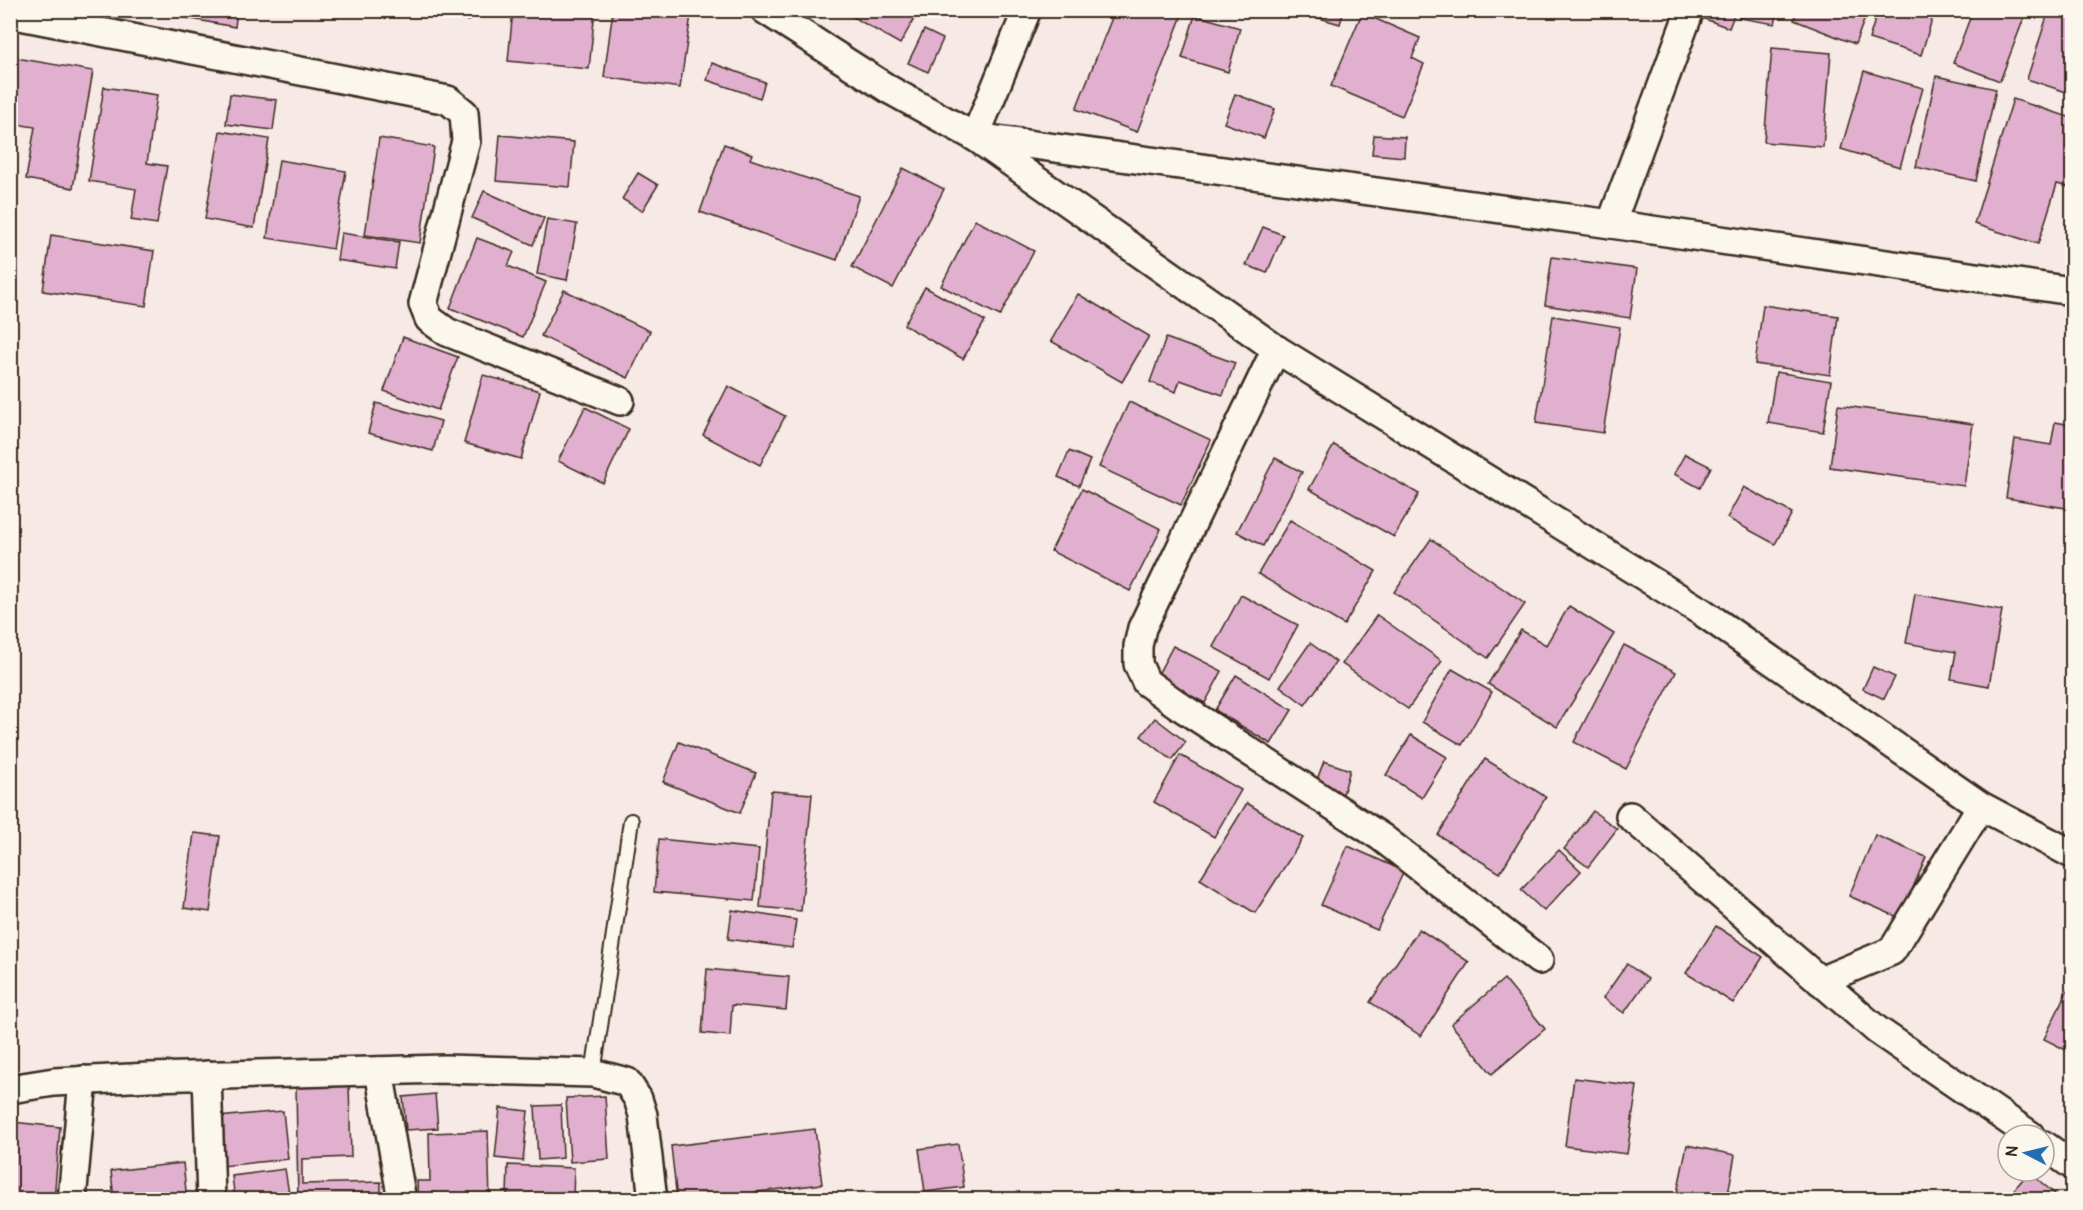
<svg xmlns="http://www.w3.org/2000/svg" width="2083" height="1210" viewBox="0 0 2083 1210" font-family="Pangolin,sans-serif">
  <rect width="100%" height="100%" fill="#f6e9e6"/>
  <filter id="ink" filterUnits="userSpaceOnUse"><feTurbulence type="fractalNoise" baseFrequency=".0167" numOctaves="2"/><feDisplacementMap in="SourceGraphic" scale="12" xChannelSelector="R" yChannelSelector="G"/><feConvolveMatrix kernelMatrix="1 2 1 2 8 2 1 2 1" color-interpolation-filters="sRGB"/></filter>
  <g filter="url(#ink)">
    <g fill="#e1b0cf" stroke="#3b2a1e" stroke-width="1.5">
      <path d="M144 10H237L235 27Z"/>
      <path d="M449 10H473L468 21Z"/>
      <path d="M513 10H595L589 69 508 61Z"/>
      <path d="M613 10H661L691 15 680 88 604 77Z"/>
      <path d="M841 10H919L900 44Z"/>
      <path d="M1115 10H1184L1137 132 1076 109Z"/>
      <path d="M1292 10H1344L1340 24Z"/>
      <path d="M1708 10H1736L1729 28 1705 19Z"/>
      <path d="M1740 10H1778L1775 24 1739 18Z"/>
      <path d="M1797 10H1868L1855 44 1794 20Z"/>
      <path d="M1878 10H1935L1921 55 1869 39Z"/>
      <path d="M1973 10H2027L2000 81 1953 63Z"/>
      <path d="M2049 10H2072V94L2027 79Z"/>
      <path d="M1362 13 1420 38 1412 58 1424 64 1402 116 1331 86Z"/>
      <path d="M1195 15 1240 28 1228 72 1182 58Z"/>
      <path d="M924 30 943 39 928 72 908 63Z"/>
      <path d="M1772 48 1831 53 1823 147 1764 142Z"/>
      <path d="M10 57 93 71 73 188 26 179 35 127 10 123Z"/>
      <path d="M712 63 765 82 760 98 707 80Z"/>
      <path d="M1864 71 1923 88 1900 167 1841 149Z"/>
      <path d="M1936 76 1996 89 1976 181 1916 167Z"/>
      <path d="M104 87 157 95 147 163 167 166 157 224 131 220 136 189 89 181Z"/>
      <path d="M230 94 277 100 273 130 226 124Z"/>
      <path d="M1235 94 1275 109 1264 138 1224 123Z"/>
      <path d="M2013 99 2072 118V188L2057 184 2038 244 1974 224Z"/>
      <path d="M220 131 269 139 254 228 205 219Z"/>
      <path d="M500 135 574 142 570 187 496 181Z"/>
      <path d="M1374 135 1405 137 1404 157 1372 154Z"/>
      <path d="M379 138 434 147 420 243 365 235Z"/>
      <path d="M724 144 752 154 750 159 859 196 837 260 700 212Z"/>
      <path d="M279 160 346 171 333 249 267 238Z"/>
      <path d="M903 168 944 189 893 288 852 267Z"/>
      <path d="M638 173 658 185 642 211 622 199Z"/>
      <path d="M484 191 544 218 533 245 472 218Z"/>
      <path d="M547 219 577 224 567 280 537 274Z"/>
      <path d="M975 220 1034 251 1000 316 941 286Z"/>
      <path d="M1263 227 1283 235 1267 273 1246 265Z"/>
      <path d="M341 233 399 242 395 269 337 260Z"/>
      <path d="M51 235 154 251 146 306 43 291Z"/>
      <path d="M477 238 514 252 508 266 546 282 523 337 450 308Z"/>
      <path d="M1552 257 1637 269 1630 318 1545 305Z"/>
      <path d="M925 287 985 321 963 359 904 325Z"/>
      <path d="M564 290 650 331 628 378 541 336Z"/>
      <path d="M1078 294 1149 336 1122 382 1051 341Z"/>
      <path d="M1763 305 1838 316 1830 375 1755 364Z"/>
      <path d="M1553 316 1620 327 1603 433 1536 423Z"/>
      <path d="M403 337 458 357 438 410 384 391Z"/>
      <path d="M1166 338 1235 363 1223 395 1180 380 1176 392 1150 382Z"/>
      <path d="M1776 372 1831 381 1823 432 1768 423Z"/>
      <path d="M483 375 540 391 521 459 464 443Z"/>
      <path d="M728 386 785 416 760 465 703 435Z"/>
      <path d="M1129 402 1211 440 1181 505 1099 467Z"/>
      <path d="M376 403 441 421 433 451 368 433Z"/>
      <path d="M1838 405 1973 424 1964 486 1830 467Z"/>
      <path d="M585 407 629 429 603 483 558 461Z"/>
      <path d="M2055 422 2072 425V509L2006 498 2015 439 2051 445Z"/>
      <path d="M1334 445 1419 494 1394 537 1309 489Z"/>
      <path d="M1069 451 1090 460 1079 486 1058 477Z"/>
      <path d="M1685 454 1711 467 1700 488 1674 474Z"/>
      <path d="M1275 458 1302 472 1263 546 1237 532Z"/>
      <path d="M1744 487 1792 513 1775 544 1727 518Z"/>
      <path d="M1082 489 1161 529 1130 591 1051 551Z"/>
      <path d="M1290 520 1376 571 1344 625 1258 574Z"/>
      <path d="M1431 539 1525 604 1488 658 1394 592Z"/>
      <path d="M1915 594 2002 610 1989 686 1951 679 1956 652 1906 643Z"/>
      <path d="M1241 595 1298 625 1269 678 1213 647Z"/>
      <path d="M1569 606 1614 634 1557 727 1488 684 1521 630 1546 645Z"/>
      <path d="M1377 615 1442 661 1408 709 1342 664Z"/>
      <path d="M1310 643 1336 662 1305 705 1280 686Z"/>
      <path d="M1624 645 1676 672 1626 769 1574 742Z"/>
      <path d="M1173 646 1222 671 1205 703 1156 678Z"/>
      <path d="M1873 667 1895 677 1884 699 1863 689Z"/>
      <path d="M1452 669 1492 692 1462 745 1422 722Z"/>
      <path d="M1236 675 1292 710 1271 744 1215 710Z"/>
      <path d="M1155 718 1186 742 1172 760 1141 736Z"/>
      <path d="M1411 735 1447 757 1422 798 1386 775Z"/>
      <path d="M679 742 756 773 740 813 663 782Z"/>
      <path d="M1180 755 1241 790 1214 837 1154 802Z"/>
      <path d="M1485 759 1546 797 1500 873 1438 835Z"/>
      <path d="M1324 761 1350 770 1343 794 1315 785Z"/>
      <path d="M771 791 812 794 801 911 760 907Z"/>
      <path d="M1247 803 1303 838 1255 913 1200 879Z"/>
      <path d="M1593 811 1617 829 1588 867 1564 849Z"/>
      <path d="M194 833 220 836 210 912 184 908Z"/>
      <path d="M1875 835 1926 857 1900 918 1849 896Z"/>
      <path d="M659 839 759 849 754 901 654 892Z"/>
      <path d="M1348 846 1404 871 1377 930 1321 905Z"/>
      <path d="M1559 850 1581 871 1544 911 1521 890Z"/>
      <path d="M732 910 796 920 792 948 728 939Z"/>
      <path d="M1716 926 1763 957 1733 1003 1686 973Z"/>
      <path d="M1419 929 1469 962 1421 1036 1370 1002Z"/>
      <path d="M1627 964 1648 979 1624 1013 1603 998Z"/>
      <path d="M707 969 789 977 786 1010 732 1005 730 1036 702 1033Z"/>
      <path d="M1504 979 1545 1029 1492 1074 1451 1024Z"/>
      <path d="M2072 981V1053L2044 1039Z"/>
      <path d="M1574 1078 1637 1086 1627 1154 1565 1146Z"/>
      <path d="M349 1084 351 1157 302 1159V1184L381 1182V1200H298L296 1086Z"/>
      <path d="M435 1094 438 1128 406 1130 403 1097Z"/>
      <path d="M605 1096 609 1159 570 1162 566 1098Z"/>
      <path d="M561 1105 563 1158 538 1160 535 1106Z"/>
      <path d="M500 1108 528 1111 523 1161 495 1158Z"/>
      <path d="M283 1111 288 1159 222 1166 218 1117Z"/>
      <path d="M12 1122 60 1127 54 1200 10 1197Z"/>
      <path d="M815 1129 822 1184 693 1200H677L671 1146Z"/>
      <path d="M488 1131 490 1200H418L417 1181H430L429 1133Z"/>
      <path d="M958 1144 964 1187 925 1192 919 1149Z"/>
      <path d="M1687 1145 1735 1155 1727 1200 1676 1198Z"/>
      <path d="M183 1163 187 1200H114L111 1171Z"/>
      <path d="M508 1165 574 1168 573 1198 507 1195Z"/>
      <path d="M285 1169 290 1200H235L232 1176Z"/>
      <path d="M2029 1172 2055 1194 2050 1200H2005Z"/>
      <path d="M811 1194 812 1200H752V1199Z"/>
    </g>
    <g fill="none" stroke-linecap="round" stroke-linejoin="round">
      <g stroke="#3b2a1e" stroke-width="18">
        <path id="service" d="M593 1073 631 821"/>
      </g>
      <g stroke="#3b2a1e" stroke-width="32">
        <g id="minor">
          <path d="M765 10 890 90 975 137 1276 349 1702 612 1981 806 2072 854"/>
          <path d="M1027 10 975 137 1611 224 2072 291"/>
          <path d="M10 14 448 100 464 113 466 141 423 304 429 319 447 332 620 401"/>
          <path d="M1611 224 1690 10"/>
          <path d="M1276 349 1142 628 1138 646V664L1146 682 1181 707 1381 837 1539 960"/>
          <path d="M1630 816 1877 1030 2030 1135"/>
          <path d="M1820 981 1892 951 1981 806"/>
          <path d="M379 1071 402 1200"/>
          <path d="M207 1075 211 1200"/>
          <path d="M10 1089 54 1082 149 1077 445 1069 593 1073 627 1082 638 1099 643 1115 653 1200"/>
          <path d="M2044 1145 2072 1165"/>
          <path d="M72 1200 83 1080"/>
        </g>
      </g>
      <use href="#service" stroke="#fbf7ec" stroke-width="14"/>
      <use href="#minor" stroke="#fbf7ec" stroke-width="27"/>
    </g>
  </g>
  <rect width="2083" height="1210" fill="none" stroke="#fbf7ec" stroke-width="36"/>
  <rect x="18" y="18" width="2047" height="1174" fill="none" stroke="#3b2a1e" stroke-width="2" filter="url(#ink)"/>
  <g transform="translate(2026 1153) rotate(277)"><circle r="28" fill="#fbf7ec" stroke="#aea59a" stroke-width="1.5"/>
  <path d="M0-4.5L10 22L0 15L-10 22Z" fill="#1f6fb2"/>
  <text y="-9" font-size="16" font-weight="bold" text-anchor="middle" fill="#3b2a1e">N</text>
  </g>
</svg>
